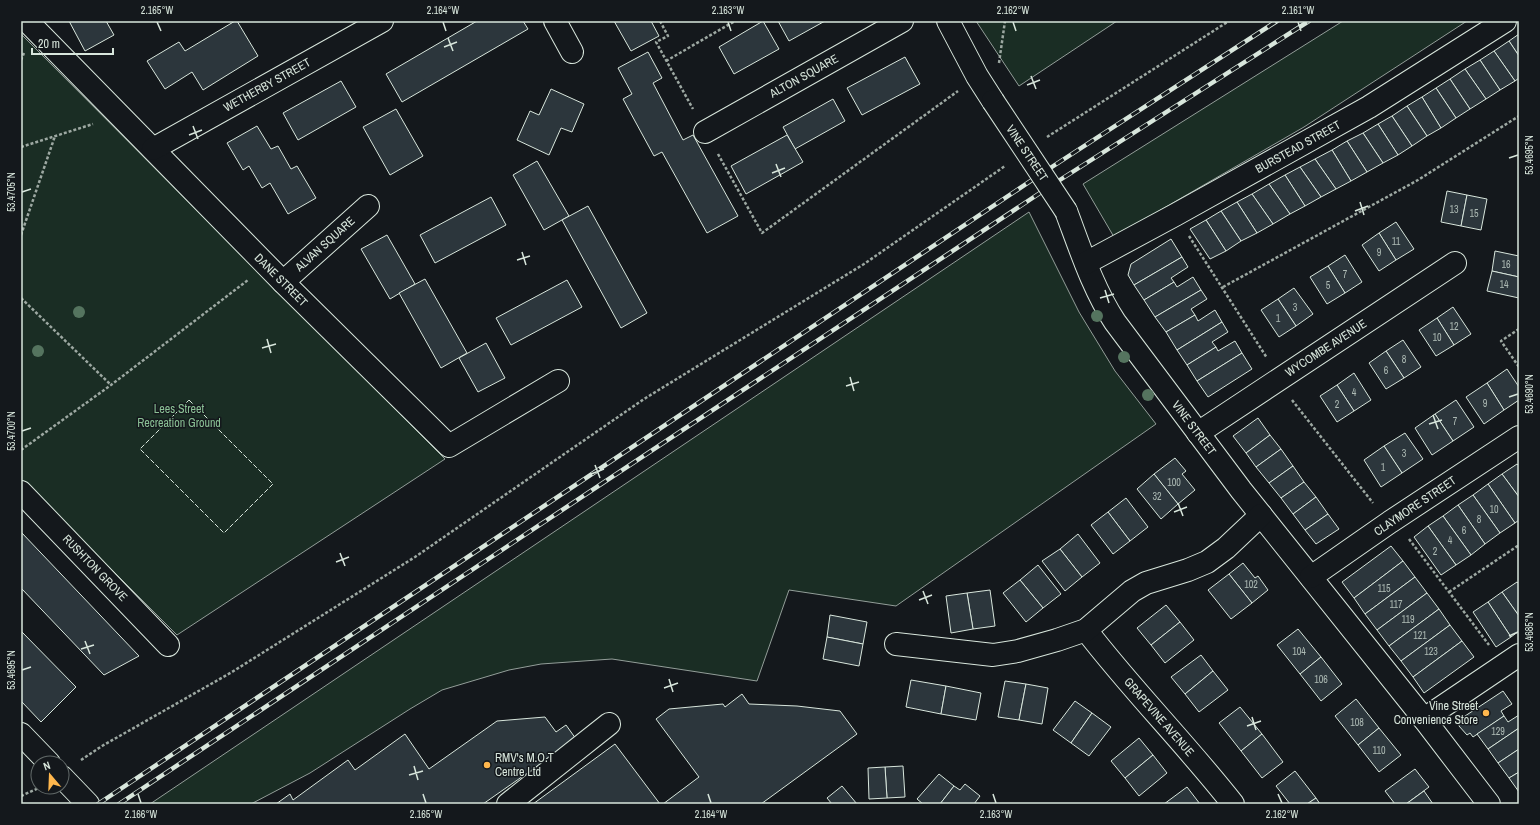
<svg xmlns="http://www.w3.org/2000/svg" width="1540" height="825" viewBox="0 0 1540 825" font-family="'Archivo Narrow',sans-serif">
  <rect width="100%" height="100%" fill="#14181c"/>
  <g fill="#1a2d24" stroke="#939e99">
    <path d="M976 21H1117L1019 86Z"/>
    <path d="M1343 21H1467L1304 127 1114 237 1083 184Z"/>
    <path d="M21 34 445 459 177 635 21 479Z"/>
    <path d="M1029 212 1079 312 1115 371 1156 424 896 606 789 590 757 681 612 659 541 664 509 670 442 690 410 709 310 773 251 804H150Z"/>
  </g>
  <g fill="#2c363c" stroke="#d8e6dc">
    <path d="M69 21H106L114 35 85 51Z"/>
    <path d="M235 21H237L258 56 203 90 192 72 165 89 147 61 179 42 185 51Z"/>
    <path d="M477 21H523L528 29 402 102 386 74Z"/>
    <path d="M614 21H651L659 36 631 51Z"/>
    <path d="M763 21 779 49 734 74 719 47Z"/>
    <path d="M778 21H825L789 41Z"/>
    <path d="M1519 34V56L1509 41Z"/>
    <path d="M1509 41 1519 56V78L1515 81 1494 51Z"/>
    <path d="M1494 51 1515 81 1500 90 1480 60Z"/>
    <path d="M648 52 662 78 653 83 683 140 693 135 738 216 707 233 662 152 654 156 623 99 632 94 618 68Z"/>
    <path d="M905 57 920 84 862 115 847 88Z"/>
    <path d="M1480 60 1500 90 1486 99 1465 69Z"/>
    <path d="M1465 69 1486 99 1470 109 1450 79Z"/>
    <path d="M1450 79 1470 109 1456 118 1436 88Z"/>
    <path d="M341 81 356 107 298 140 283 113Z"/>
    <path d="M1436 88 1456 118 1441 128 1422 97Z"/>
    <path d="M551 89 584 104 572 132 561 128 549 155 517 140 530 111 539 115Z"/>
    <path d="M1422 97 1441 128 1427 136 1407 106Z"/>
    <path d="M833 99 845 121 795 149 783 127Z"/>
    <path d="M1407 106 1427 136 1412 146 1392 116Z"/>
    <path d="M396 109 423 156 390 175 363 127Z"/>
    <path d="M1392 116 1412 146 1398 155 1378 124Z"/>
    <path d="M1378 124 1398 155 1383 163 1363 133Z"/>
    <path d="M257 126 271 149 278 146 291 169 297 166 316 198 288 214 270 183 262 188 249 166 243 170 227 143Z"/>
    <path d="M1363 133 1383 163 1367 172 1347 141Z"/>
    <path d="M787 135 803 162 746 194 731 166Z"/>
    <path d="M1347 141 1367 172 1351 181 1332 150Z"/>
    <path d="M1332 150 1351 181 1336 189 1315 159Z"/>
    <path d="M1315 159 1336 189 1321 197 1300 167Z"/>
    <path d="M537 161 569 216 544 230 513 175Z"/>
    <path d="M1300 167 1321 197 1305 206 1285 175Z"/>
    <path d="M1285 175 1305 206 1290 214 1269 184Z"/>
    <path d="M1269 184 1290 214 1273 224 1252 194Z"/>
    <path d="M1447 191 1467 195 1461 226 1441 222Z"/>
    <path d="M1252 194 1273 224 1257 233 1237 202Z"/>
    <path d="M1467 195 1487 199 1481 230 1461 226Z"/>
    <path d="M491 197 506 225 435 263 420 235Z"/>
    <path d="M1237 202 1257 233 1241 241 1221 211Z"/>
    <path d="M588 206 647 313 621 328 562 220Z"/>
    <path d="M1221 211 1241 241 1226 251 1206 220Z"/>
    <path d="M1206 220 1226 251 1210 259 1190 229Z"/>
    <path d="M1396 222 1414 249 1396 260 1379 233Z"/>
    <path d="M1379 233 1396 260 1379 271 1362 245Z"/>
    <path d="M387 235 415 284 390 299 361 249Z"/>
    <path d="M1171 239 1182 257 1134 285 1128 275 1131 264Z"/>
    <path d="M1495 251 1519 256V277L1492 271Z"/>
    <path d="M1345 255 1362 282 1345 293 1328 266Z"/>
    <path d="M1182 257 1188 267 1171 278 1174 282 1144 300 1134 285Z"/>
    <path d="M1328 266 1345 293 1327 304 1310 277Z"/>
    <path d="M1492 271 1519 277V298L1487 291Z"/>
    <path d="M1193 277 1201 290 1155 317 1144 300 1174 282 1177 287Z"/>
    <path d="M425 279 467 353 441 368 399 293Z"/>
    <path d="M567 280 582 307 511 345 496 318Z"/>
    <path d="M1294 288 1313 314 1296 326 1278 299Z"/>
    <path d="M1201 290 1207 299 1191 309 1195 315 1166 332 1155 317Z"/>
    <path d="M1278 299 1296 326 1279 337 1261 310Z"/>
    <path d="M1453 307 1471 334 1454 345 1437 318Z"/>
    <path d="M1215 310 1222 322 1177 350 1166 332 1195 315 1198 321Z"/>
    <path d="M1437 318 1454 345 1436 356 1419 330Z"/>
    <path d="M1222 322 1228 332 1212 342 1216 347 1187 365 1177 350Z"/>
    <path d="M1403 340 1421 367 1404 378 1386 351Z"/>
    <path d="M1235 341 1242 353 1197 381 1187 365 1216 347 1218 351Z"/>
    <path d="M486 343 505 378 478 392 459 358Z"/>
    <path d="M1386 351 1404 378 1386 389 1369 363Z"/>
    <path d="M1242 353 1252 369 1208 397 1197 381Z"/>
    <path d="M1507 369 1519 387V400L1504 410 1487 383Z"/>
    <path d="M1354 373 1371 400 1354 411 1337 385Z"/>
    <path d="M1487 383 1504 410 1484 424 1466 397Z"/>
    <path d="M1337 385 1354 411 1337 422 1320 396Z"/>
    <path d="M1456 400 1474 427 1453 441 1435 414Z"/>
    <path d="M1435 414 1453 441 1432 455 1415 428Z"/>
    <path d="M1258 418 1270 435 1246 453 1233 436Z"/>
    <path d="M1405 433 1423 459 1402 473 1384 446Z"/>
    <path d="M1270 435 1281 449 1256 467 1246 453Z"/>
    <path d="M1384 446 1402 473 1381 487 1364 460Z"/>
    <path d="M1281 449 1293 466 1269 483 1256 467Z"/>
    <path d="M1175 458 1186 471 1182 474 1195 490 1178 504 1154 474Z"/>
    <path d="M1517 464 1519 466V497L1502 474Z"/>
    <path d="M1293 466 1304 482 1281 498 1269 483Z"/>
    <path d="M1154 474 1178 504 1161 519 1137 489Z"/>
    <path d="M1502 474 1519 497V520L1515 523 1488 484Z"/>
    <path d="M1304 482 1316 497 1293 514 1281 498Z"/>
    <path d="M1488 484 1515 523 1500 533 1473 495Z"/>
    <path d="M1473 495 1500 533 1485 544 1458 505Z"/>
    <path d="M1316 497 1328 514 1305 530 1293 514Z"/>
    <path d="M1126 498 1148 527 1130 541 1108 512Z"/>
    <path d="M1458 505 1485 544 1471 555 1443 516Z"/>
    <path d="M1108 512 1130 541 1113 554 1091 525Z"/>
    <path d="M1328 514 1339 529 1316 544 1305 530Z"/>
    <path d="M1443 516 1471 555 1456 565 1428 526Z"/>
    <path d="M1428 526 1456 565 1441 575 1414 537Z"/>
    <path d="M21 532 139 656 104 675 21 588Z"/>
    <path d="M1078 534 1100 563 1082 577 1060 549Z"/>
    <path d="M1391 546 1403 561 1354 598 1342 582Z"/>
    <path d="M1060 549 1082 577 1065 591 1042 561Z"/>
    <path d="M1403 561 1415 577 1365 614 1354 598Z"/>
    <path d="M1243 563 1255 578 1258 576 1268 590 1252 603 1229 574Z"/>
    <path d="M1038 565 1061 594 1043 608 1020 580Z"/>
    <path d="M1229 574 1252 603 1231 619 1208 590Z"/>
    <path d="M1415 577 1427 593 1377 630 1365 614Z"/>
    <path d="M1020 580 1043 608 1026 622 1003 593Z"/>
    <path d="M1517 582 1519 584V616L1502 592Z"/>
    <path d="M990 590 995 626 973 629 967 593Z"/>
    <path d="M1502 592 1519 616V631L1511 637 1488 602Z"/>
    <path d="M967 593 973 629 951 633 946 596Z"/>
    <path d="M1427 593 1439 609 1389 646 1377 630Z"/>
    <path d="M1488 602 1511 637 1496 647 1473 612Z"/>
    <path d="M1166 605 1180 622 1151 645 1137 628Z"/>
    <path d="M1439 609 1450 625 1401 661 1389 646Z"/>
    <path d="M830 615 867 622 863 644 827 637Z"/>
    <path d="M1180 622 1194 640 1165 663 1151 645Z"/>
    <path d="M1450 625 1462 641 1413 677 1401 661Z"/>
    <path d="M1298 629 1321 657 1300 674 1277 645Z"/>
    <path d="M21 631 76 687 41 722 21 701Z"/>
    <path d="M827 637 863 644 859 666 823 659Z"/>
    <path d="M1462 641 1474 657 1424 693 1413 677Z"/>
    <path d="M1201 655 1213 671 1185 694 1171 677Z"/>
    <path d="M1321 657 1342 684 1321 701 1300 674Z"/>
    <path d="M1213 671 1228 690 1199 712 1185 694Z"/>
    <path d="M911 680 946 686 941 714 906 707Z"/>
    <path d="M1005 681 1026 684 1019 720 998 717Z"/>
    <path d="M1026 684 1048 688 1042 724 1019 720Z"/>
    <path d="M946 686 981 693 976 720 941 714Z"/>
    <path d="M1503 691 1512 704 1501 711 1504 716 1473 737 1470 733 1467 735 1459 726V720Z"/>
    <path d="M742 694 749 704 797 706 840 711 857 734 761 804H663L699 777 656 719 669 709 723 704 725 707Z"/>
    <path d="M1356 699 1379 728 1358 745 1335 716Z"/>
    <path d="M1075 701 1092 713 1071 743 1053 730Z"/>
    <path d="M1240 707 1262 734 1241 751 1219 723Z"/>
    <path d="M1092 713 1111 727 1089 756 1071 743Z"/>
    <path d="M1519 715V728L1488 749 1477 734 1504 716 1508 722Z"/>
    <path d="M545 717 556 732 566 725 576 739 483 804H276L290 794 293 800 348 760 355 770 405 734 429 769 497 721Z"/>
    <path d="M1379 728 1401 755 1379 772 1358 745Z"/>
    <path d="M1519 728V749L1498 763 1488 749Z"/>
    <path d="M1262 734 1283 762 1262 778 1241 751Z"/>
    <path d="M1139 738 1153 755 1125 778 1111 761Z"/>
    <path d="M615 744 660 804H533Z"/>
    <path d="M1519 749V772L1509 778 1498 763Z"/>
    <path d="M1153 755 1167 773 1139 796 1125 778Z"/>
    <path d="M903 766 905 797 887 798 885 767Z"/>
    <path d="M885 767 887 798 869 799 868 768Z"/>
    <path d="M1415 769 1429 787 1406 804H1395L1385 791Z"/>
    <path d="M1295 771 1316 798 1307 804H1290L1276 786Z"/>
    <path d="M1519 772V792L1509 778Z"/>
    <path d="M939 774 954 786 940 804H923L917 799Z"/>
    <path d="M965 784 980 796 974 804H940L954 786 960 790Z"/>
    <path d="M842 786 857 804H832L827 798Z"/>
    <path d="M1187 787 1200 804H1164Z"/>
    <path d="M1424 791 1433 804H1406Z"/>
    <path d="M1316 798 1320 804H1307Z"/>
  </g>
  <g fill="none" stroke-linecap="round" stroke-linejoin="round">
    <g stroke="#d8e6dc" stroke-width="24">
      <g id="minor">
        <path d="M27 21 283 282 449 446 558 381"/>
        <path d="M555 21 572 52"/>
        <path d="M948 21 977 76 993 101"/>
        <path d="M705 132 902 21"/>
        <path d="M153 149 382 21"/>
        <path d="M1066 211C1080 248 1093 289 1115 322L1241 490 1424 719 1489 804"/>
        <path d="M1086 263 1175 215 1369 107 1505 21"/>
        <path d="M283 282 368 206"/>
        <path d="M1198 433 1455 263"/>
        <path d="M21 492 168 645"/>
        <path d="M1311 577 1390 522 1519 437"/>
        <path d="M1086 630C1132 690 1186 744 1233 804"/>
        <path d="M896 644 993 655 1018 651 1057 640 1086 630 1132 591 1146 583 1188 570 1207 562 1226 548 1261 515"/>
        <path d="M1424 719 1519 655"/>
        <path d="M21 734 49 763"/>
        <path d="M62 777 88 804"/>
        <path d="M508 804 609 724"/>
      </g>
    </g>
    <g stroke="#9da8a2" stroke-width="2.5" stroke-dasharray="3 2" stroke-linecap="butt">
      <path d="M660 21 668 36 656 42 693 109"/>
      <path d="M21 60 24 53"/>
      <path d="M666 61 735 21"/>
      <path d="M999 63 1005 21"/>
      <path d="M1047 137 1229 21"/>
      <path d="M21 147 93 124"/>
      <path d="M718 154 762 233 958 91"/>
      <path d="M21 235 55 136"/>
      <path d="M1189 236 1267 358"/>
      <path d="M1223 287 1418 180 1519 116"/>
      <path d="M21 298 111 385"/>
      <path d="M1519 329 1501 341 1519 367"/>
      <path d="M1292 400 1373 503"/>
      <path d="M21 450 111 385 248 280"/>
      <path d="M1409 539 1489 645"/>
      <path d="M1449 592 1519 545"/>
      <path d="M81 760 102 746 232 672 415 557 644 399 864 264 1005 166"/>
      <path d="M21 796 41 787"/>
    </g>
    <use href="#minor" stroke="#14181c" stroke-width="22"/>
    <g stroke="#d8e6dc" stroke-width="4.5">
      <g id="rail">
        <path d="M98 804 1041 174 1277 21"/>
        <path d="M119 804 1052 185 1309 21"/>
      </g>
    </g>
    <use href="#rail" stroke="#14181c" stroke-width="3" stroke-dasharray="9" stroke-linecap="butt"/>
    <g stroke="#d8e6dc" stroke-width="24" stroke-linecap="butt">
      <path id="minor-bridge" d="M993 101 1066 211"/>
    </g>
    <use href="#minor-bridge" stroke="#14181c" stroke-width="22"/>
    <path stroke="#d8e6dc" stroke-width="1" stroke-dasharray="5 2" stroke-linecap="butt" d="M189 400 273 484 224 533 140 449Z"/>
  </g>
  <g fill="#55745f">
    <circle cx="79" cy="312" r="6"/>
    <circle cx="1097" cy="316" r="6"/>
    <circle cx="38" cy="351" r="6"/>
    <circle cx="1124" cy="357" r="6"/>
    <circle cx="1148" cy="395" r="6"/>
  </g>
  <path fill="none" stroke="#d8e6dc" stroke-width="1.5" d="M157 22 161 31M443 22 446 31M728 22 731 31M1013 22 1016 31M1298 22 1301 31M448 38 453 51M444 47 457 42M1031 76 1036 89M1027 85 1040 80M193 126 198 139M189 135 202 130M1509 158 1518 155M776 164 781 177M772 173 785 168M22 192 31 189M1360 202 1364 215M1355 211 1368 206M522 252 526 265M517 260 530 256M1105 290 1109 303M1100 298 1114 294M267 339 271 353M262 348 276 344M850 377 854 391M846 386 859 382M1509 397 1518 394M1433 415 1438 429M1429 424 1442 420M22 431 31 428M595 465 600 478M591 474 604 469M1178 503 1183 516M1174 512 1187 507M340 553 345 566M336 562 349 557M923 591 928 604M919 600 932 595M1509 636 1518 632M85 641 90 654M81 649 94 645M22 670 31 667M669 679 673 692M664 688 678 683M1252 717 1256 730M1247 726 1261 721M414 766 418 780M409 775 423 771M138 794 141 803M423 794 426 803M708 794 711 803M993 794 996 803M1278 794 1282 803"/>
  <g fill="#ffb74d" stroke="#14181c" stroke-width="1.5">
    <circle cx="1486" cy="713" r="4"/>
    <circle cx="487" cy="765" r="4"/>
  </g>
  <g text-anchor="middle" stroke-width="3" stroke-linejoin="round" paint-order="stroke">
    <g font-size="10" fill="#adbab4">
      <text x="1454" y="213">13</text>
      <text x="1474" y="217">15</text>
      <text x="1396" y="245">11</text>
      <text x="1379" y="256">9</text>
      <text x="1506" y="268">16</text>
      <text x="1345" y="278">7</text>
      <text x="1504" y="288">14</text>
      <text x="1328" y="289">5</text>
      <text x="1295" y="311">3</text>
      <text x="1278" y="322">1</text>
      <text x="1454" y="330">12</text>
      <text x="1437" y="341">10</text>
      <text x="1404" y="363">8</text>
      <text x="1386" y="374">6</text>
      <text x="1354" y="396">4</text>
      <text x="1485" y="407">9</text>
      <text x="1337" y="408">2</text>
      <text x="1455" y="425">7</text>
      <text x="1404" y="457">3</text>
      <text x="1383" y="471">1</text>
      <text x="1174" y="486">100</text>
      <text x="1157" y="500">32</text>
      <text x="1494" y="513">10</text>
      <text x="1479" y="523">8</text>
      <text x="1464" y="534">6</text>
      <text x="1450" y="544">4</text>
      <text x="1435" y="555">2</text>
      <text x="1251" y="588">102</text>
      <text x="1384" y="592">115</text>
      <text x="1396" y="608">117</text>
      <text x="1408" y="623">119</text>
      <text x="1420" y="639">121</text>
      <text x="1299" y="655">104</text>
      <text x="1431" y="655">123</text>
      <text x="1321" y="683">106</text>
      <text x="1357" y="726">108</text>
      <text x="1498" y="735">129</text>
      <text x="1379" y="754">110</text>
    </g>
    <g font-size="12" fill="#d8e6dc" stroke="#14181c">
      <text transform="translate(804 76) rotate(-29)" y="4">ALTON SQUARE</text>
      <text transform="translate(267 85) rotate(-29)" y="4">WETHERBY STREET</text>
      <text transform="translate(1298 147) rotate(-29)" y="4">BURSTEAD STREET</text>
      <text transform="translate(1027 153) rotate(56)" y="4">VINE STREET</text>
      <text transform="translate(325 244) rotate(-42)" y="4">ALVAN SQUARE</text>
      <text transform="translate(281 280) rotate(45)" y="4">DANE STREET</text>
      <text transform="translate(1326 348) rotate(-33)" y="4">WYCOMBE AVENUE</text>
      <text transform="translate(1194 428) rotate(53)" y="4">VINE STREET</text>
      <text transform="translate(1415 506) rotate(-34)" y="4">CLAYMORE STREET</text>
      <text transform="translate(95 568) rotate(46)" y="4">RUSHTON GROVE</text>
      <text transform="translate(1159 717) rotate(49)" y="4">GRAPEVINE AVENUE</text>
    </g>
    <g font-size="12" fill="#8ac095" stroke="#14181c">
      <text x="179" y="413">Lees Street<tspan x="179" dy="14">Recreation Ground</tspan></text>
    </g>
    <g font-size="12" fill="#d8e6dc" stroke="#14181c" text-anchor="end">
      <text x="1478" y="710">Vine Street<tspan x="1478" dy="14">Convenience Store</tspan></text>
      <text x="495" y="762" text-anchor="start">RMV's M.O.T<tspan x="495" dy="14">Centre Ltd</tspan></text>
    </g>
  </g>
  <rect width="1540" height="825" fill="none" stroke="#14181c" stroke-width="44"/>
  <g transform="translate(50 775) rotate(341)"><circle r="19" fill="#14181c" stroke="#626a69"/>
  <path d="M0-3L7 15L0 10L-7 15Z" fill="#ffb74d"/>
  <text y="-6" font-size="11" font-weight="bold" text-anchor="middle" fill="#d8e6dc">N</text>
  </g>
  <path d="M32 48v6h81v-6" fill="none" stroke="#d8e6dc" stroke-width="2"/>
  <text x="38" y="48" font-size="12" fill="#d8e6dc" stroke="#14181c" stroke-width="3" paint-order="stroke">20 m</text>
  <rect x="22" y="22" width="1496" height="781" fill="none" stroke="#d8e6dc" stroke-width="1.5"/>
  <g font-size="10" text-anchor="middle" fill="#d8e6dc">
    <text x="157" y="14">2.165°W</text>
    <text x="443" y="14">2.164°W</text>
    <text x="728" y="14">2.163°W</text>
    <text x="1013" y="14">2.162°W</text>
    <text x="1298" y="14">2.161°W</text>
    <text transform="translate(1529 155) rotate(-90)" y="4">53.4695°N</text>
    <text transform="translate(11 192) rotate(-90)" y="4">53.4705°N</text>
    <text transform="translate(1529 394) rotate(-90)" y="4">53.4690°N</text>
    <text transform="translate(11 431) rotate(-90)" y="4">53.4700°N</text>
    <text transform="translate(1529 632) rotate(-90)" y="4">53.4685°N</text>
    <text transform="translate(11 670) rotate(-90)" y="4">53.4695°N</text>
    <text x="141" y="818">2.166°W</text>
    <text x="426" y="818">2.165°W</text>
    <text x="711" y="818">2.164°W</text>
    <text x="996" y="818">2.163°W</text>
    <text x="1282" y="818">2.162°W</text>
  </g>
</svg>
